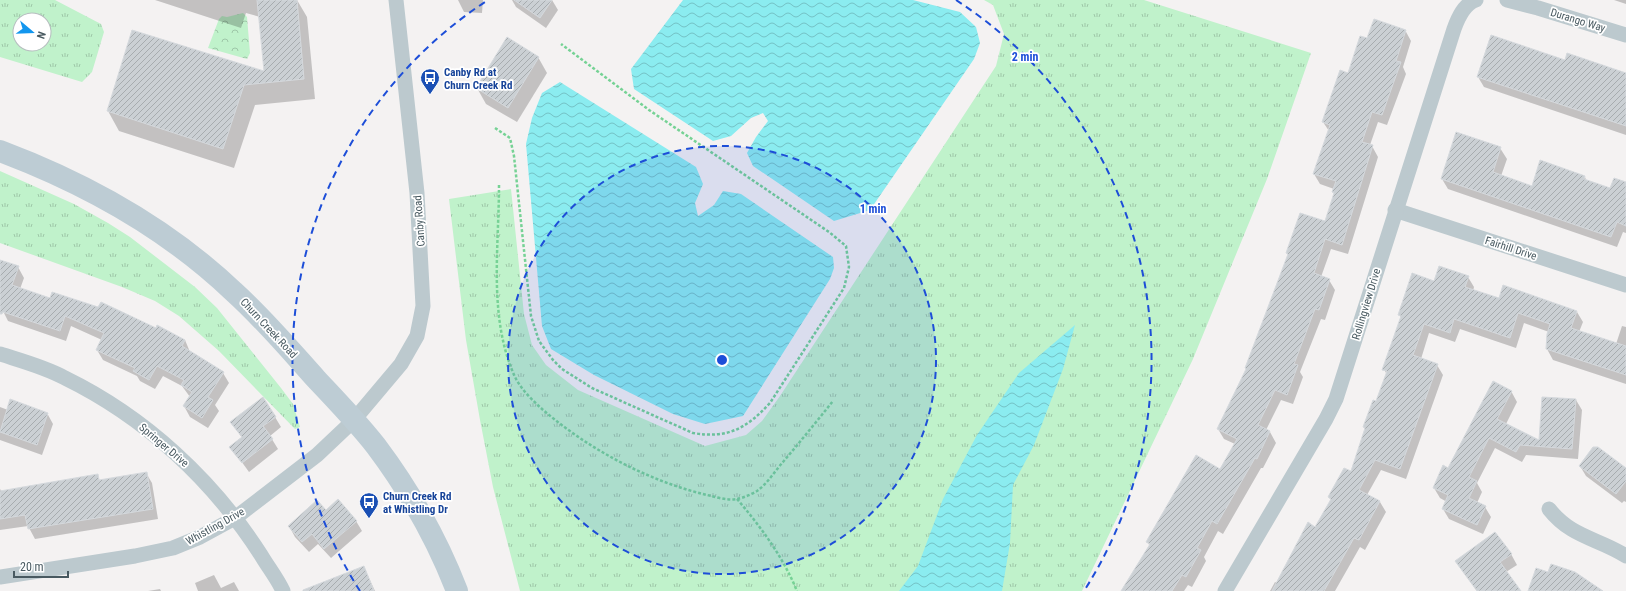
<svg xmlns="http://www.w3.org/2000/svg" width="1626" height="591" viewBox="0 0 1626 591" font-family="'Roboto Condensed',sans-serif">
  <defs>
    <pattern id="grass-tufts" width="24" height="20" patternUnits="userSpaceOnUse"><rect width="24" height="20" fill="#c0f2cb"/><path d="M3 7l-1-3M5 7V3M7 7l1-3M15 17l-1-3M17 17v-4M19 17l1-3" fill="none" stroke="#9ec7a8"/></pattern>
    <pattern id="park-crowns" width="20" height="18" patternUnits="userSpaceOnUse"><rect width="20" height="18" fill="#c0f2cb"/><path d="M2 6a3 3 0 1 1 6 0M12 15a3 3 0 1 1 6 0" fill="none" stroke="#9ec7a8"/></pattern>
    <pattern id="water-waves" width="16" height="10" patternUnits="userSpaceOnUse"><rect width="16" height="10" fill="#8becf0"/><path d="M0 5q4-4 8 0t8 0" fill="none" stroke="#74c2c6"/></pattern>
    <pattern id="building-hatch" width="6" height="6" patternUnits="userSpaceOnUse"><rect width="6" height="6" fill="#cbd0d4"/><path d="M-1 1l2-2M0 6l6-6M5 7l2-2" fill="none" stroke="#a7acaf"/></pattern>
  </defs>
  <rect width="100%" height="100%" fill="#f4f2f2"/>
  <g fill="url(#grass-tufts)" fill-rule="evenodd">
    <path d="M0 0H55L101 24 104 32 92 72 82 82 0 57ZM20 20H44V44H20Z"/>
    <path d="M984 0H1144L1311 53 1267 179 1193 359 1082 591H520L493 487 480 420 466 340 449 199 511 189 524 314 532 345 546 365 578 390 705 446 746 435 762 421 780 396 996 66 1004 34 993 5Z"/>
    <path d="M0 171 74 204 108 223 130 237 195 287 217 308 281 388 293 404 300 427 295 429 219 351 179 316 155 301 122 287 0 243Z"/>
  </g>
  <path fill="url(#park-crowns)" d="M243 13 247 17 250 53 247 59 208 48 219 19 222 16 227 17Z"/>
  <g fill="url(#water-waves)">
    <path d="M683 0H913L960 12 976 27 980 43 974 59 870 210 834 221 753 166 747 153 756 137 768 121 763 113 751 118 731 136 713 141 634 89 631 69Z"/>
    <path d="M560 82 696 167 703 184 695 203 698 216 714 205 723 191 741 194 833 257 834 268 830 279 743 416 705 424 673 414 594 375 551 349 542 326 526 144 532 118 542 93Z"/>
    <path d="M1075 325 1063 369 1034 445 1013 485 1010 543 1002 591H899L918 566 943 499 977 435 1019 373Z"/>
  </g>
  <g fill="#0003">
    <path d="M155 0H297L307 17 315 99 255 105 234 168 119 131 108 111 266 73 260 17 246 13 241 28Z"/>
    <path d="M458 0H483L482 13 464 12Z"/>
    <path d="M512 0H552L558 10 546 28 516 7Z"/>
    <path d="M1614 0H1626V4Z"/>
    <path d="M1405 30 1411 41 1403 67 1406 74 1387 125 1378 122 1370 145 1372 146 1378 157 1348 254 1331 249 1321 277 1329 280 1335 290 1325 320 1321 319 1300 372 1303 377 1293 404 1281 400 1266 430 1270 432 1276 443 1263 468H1261L1223 534 1218 531 1204 557 1206 561 1192 587 1188 585 1184 591H1122L1150 546 1147 542 1220 470 1235 444 1224 439 1218 429 1247 371 1288 255 1287 253 1325 222 1335 195 1334 189 1320 184 1314 174 1329 131 1323 122 1368 39Z"/>
    <path d="M538 57 547 73 517 122 486 104 477 88Z"/>
    <path d="M1565 61 1626 75V135L1484 87 1478 77Z"/>
    <path d="M1500 148 1507 159 1501 176 1532 187 1585 177 1587 182 1611 190 1626 183V233L1623 232 1617 247 1448 189 1442 179Z"/>
    <path d="M0 261 18 267 24 278 20 289 51 300 156 329 185 340 190 352 223 373 229 383 215 405 219 411 208 428 190 417 184 406 190 397 182 386 163 376 155 389 140 381 137 376 103 360 97 350 102 340 71 326 66 341 8 321 0 305Z"/>
    <path d="M1468 277 1474 287 1473 291 1499 300 1577 312 1583 322 1579 332 1616 344 1622 326 1626 327V384L1553 360 1547 349 1549 332 1524 323 1516 348 1460 329 1455 342 1429 333 1421 359 1437 365 1443 375 1406 479 1381 470 1367 495 1380 502 1386 512 1365 550 1360 547 1335 591H1270L1275 582 1277 583 1316 528 1331 501 1329 497 1351 473 1366 430 1364 427 1377 402 1387 375 1384 369 1402 319 1399 315 1435 282Z"/>
    <path d="M1511 391 1517 402 1506 424 1540 442 1576 400 1582 410 1578 459 1526 455 1522 462 1495 448 1477 483 1482 492 1477 503 1485 507 1491 517 1483 534 1449 519 1443 509 1447 502 1440 498 1434 488Z"/>
    <path d="M0 407 8 410 47 413 53 424 42 455 0 440Z"/>
    <path d="M275 417 281 427 270 436 278 449 249 472 231 447 242 438 232 422Z"/>
    <path d="M1580 466 1626 469V502L1624 501 1622 503 1586 476Z"/>
    <path d="M146 473 152 483 158 519 35 539 28 526 0 530V489L2 492 97 475 100 481Z"/>
    <path d="M325 511 356 521 362 531 331 558 318 544 309 552 295 537 289 526Z"/>
    <path d="M1511 554 1517 565 1506 572 1519 591H1477L1457 561Z"/>
    <path d="M364 567 375 591H328Z"/>
    <path d="M214 575 221 588 234 582 239 591H198L195 583Z"/>
    <path d="M160 589 161 591H148Z"/>
  </g>
  <g fill="url(#building-hatch)" stroke="#d5d9dd">
    <path d="M257 0H297L304 79 244 85 223 149 107 111 132 30 264 71Z"/>
    <path d="M514 0H552L540 18Z"/>
    <path d="M1374 19 1406 30 1396 61 1401 62 1382 115 1372 112 1362 142 1373 145 1342 245 1325 239 1314 273 1330 279 1319 310 1315 309 1294 364 1298 365 1287 395 1275 390 1258 425 1270 431 1257 459 1255 458 1217 524 1212 521 1197 548 1201 550 1186 577 1182 575 1172 591H1121L1150 544 1146 542 1196 455 1220 469 1237 439 1217 429 1246 369 1245 368 1288 254 1286 253 1300 213 1325 221 1334 193 1332 192 1336 181 1313 174 1330 125 1322 122 1340 70 1348 73 1360 36 1367 38Z"/>
    <path d="M1491 35 1565 60 1567 53 1626 73V126L1477 77Z"/>
    <path d="M507 37 539 57 508 108 476 88Z"/>
    <path d="M1456 132 1501 147 1493 172 1532 186 1540 160 1585 176 1584 179 1610 188 1614 178 1626 182V226L1617 222 1611 237 1441 179Z"/>
    <path d="M0 260 19 266 12 285 50 298 52 292 98 307 101 302 156 328 157 325 185 340 182 346 224 372 208 397 213 400 202 418 183 406 192 392 181 385 184 380 157 366 149 380 133 371 135 368 96 350 104 333 65 316 60 331 3 312 2 314H0Z"/>
    <path d="M1439 266 1469 276 1465 287 1499 298 1503 285 1577 311 1571 328 1626 346V375L1546 349 1547 334 1550 324 1518 313 1510 338 1454 319 1450 333 1424 324 1413 355 1438 364 1400 469 1375 460 1359 490 1380 501 1359 540 1354 538 1324 591H1272L1308 522 1315 527 1331 499 1328 497 1344 468 1351 471 1365 428 1363 427 1373 400 1376 401 1387 371 1382 370 1401 316 1398 315 1412 273 1434 281Z"/>
    <path d="M1493 381 1512 391 1497 419 1539 440 1542 397 1576 399 1572 449 1520 445 1516 452 1489 438 1469 477 1477 481 1469 498 1486 506 1477 525 1442 509 1448 495 1433 488 1443 465 1448 468Z"/>
    <path d="M263 397 276 417 263 426 273 439 242 463 229 447 242 437 230 422Z"/>
    <path d="M10 399 48 413 37 445 0 432Z"/>
    <path d="M1593 447H1598L1626 468V481L1616 494 1579 466Z"/>
    <path d="M147 472 153 509 28 529 25 515 0 519V491L98 474 99 480Z"/>
    <path d="M338 499 357 521 324 549 312 534 302 542 288 526 317 500 326 510Z"/>
    <path d="M1495 532 1512 554 1500 562 1521 591H1477L1455 561Z"/>
    <path d="M1551 564 1575 572 1603 591H1528L1536 568 1548 572Z"/>
    <path d="M364 566 374 591H303V590Z"/>
  </g>
  <g fill="none" stroke-linecap="round" stroke-linejoin="round">
    <g stroke="#76d295" stroke-width="2.5" stroke-dasharray="3 2" stroke-linecap="butt">
      <path d="M495 128 510 138 514 156 531 316 539 341 553 360 562 369 592 388 693 433C728 439 747 428 770 403L844 288 849 267 846 246 829 232 649 110 561 44"/>
      <path d="M499 185C499 248 488 318 515 377 521 389 532 400 542 409 588 449 648 481 707 495 716 497 728 501 737 499 743 498 752 494 757 491 767 484 775 471 783 462 800 442 817 421 833 401"/>
      <path d="M737 499C761 527 783 557 797 591"/>
    </g>
    <g stroke="#bcc9ce" stroke-width="15">
      <path d="M1507 0 1538 8 1626 35"/>
      <path d="M1395 210 1626 285"/>
      <path d="M0 354C22 361 45 367 65 378 145 417 213 480 261 555 268 567 277 578 283 591"/>
      <path d="M1549 509C1572 538 1598 538 1626 556"/>
      <path d="M0 577 135 556 173 548 200 537 235 518 317 455 353 421 401 364 417 336 423 306 417 193 396 0"/>
      <path d="M1225 591 1326 419 1336 399 1454 29C1458 18 1464 4 1476 0"/>
    </g>
    <path stroke="#bdccd4" stroke-width="22" d="M0 151C85 183 168 229 234 292 264 319 290 350 317 380 337 401 358 423 376 446 409 490 437 539 457 591"/>
  </g>
  <circle cx="722" cy="360" r="214" fill="#1d4ed8" fill-opacity=".12"/>
  <g fill="none" stroke="#1d4ed8" stroke-width="2" stroke-dasharray="7 5">
    <circle cx="722" cy="360" r="214"/>
    <path d="M360 591A429 429 0 0 1 488 0M956 0A429 429 0 0 1 1084 591"/>
  </g>
  <defs>
    <g id="bus-pin" transform="scale(1)"><path d="M0 17L-7.5 6A9.5 9.5 0 1 1 7.5 6Z" fill="#1a4fb4" stroke="#fff"/><path d="M-5-6H5V4H4V6H2V4H-2V6H-4V4H-5ZM-3.5-4V0h7V-4ZM-3.5 1.2v1.5H-2V1.2ZM2 1.2v1.5H3.5V1.2Z" fill="#fff"/></g>
  </defs>
  <g fill-rule="evenodd">
    <use href="#bus-pin" x="430" y="78"/>
    <use href="#bus-pin" x="369" y="502"/>
  </g>
  <g text-anchor="middle" stroke-width="3.5" stroke-linejoin="round" paint-order="stroke">
    <g font-size="11" fill="#485960" stroke="#fff">
      <text transform="translate(1578 20) rotate(17)" y="4">Durango Way</text>
      <text transform="translate(419 221) rotate(-94)" y="4">Canby Road</text>
      <text transform="translate(1511 248) rotate(18)" y="4">Fairhill Drive</text>
      <text transform="translate(1366 304) rotate(-73)" y="4">Rollingview Drive</text>
      <text transform="translate(269 328) rotate(47)" y="4">Churn Creek Road</text>
      <text transform="translate(164 445) rotate(40)" y="4">Springer Drive</text>
      <text transform="translate(215 526) rotate(-29)" y="4">Whistling Drive</text>
    </g>
    <g font-size="11" font-weight="bold" fill="#164399" stroke="#fff" text-anchor="start">
      <text x="444" y="76">Canby Rd at<tspan x="444" dy="13">Churn Creek Rd</tspan></text>
      <text x="383" y="500">Churn Creek Rd<tspan x="383" dy="13">at Whistling Dr</tspan></text>
    </g>
  </g>
  <circle cx="722" cy="360" r="6" fill="#1d4ed8" stroke="#fff" stroke-width="2"/>
  <g font-size="12" text-anchor="middle" font-weight="bold" fill="#1d4ed8" stroke="#fff" stroke-width="3.5" stroke-linejoin="round" paint-order="stroke">
    <text x="1025" y="61">2 min</text>
    <text x="873" y="213">1 min</text>
  </g>
  <g transform="translate(32 32) rotate(109)"><circle r="19" fill="#ffffff" stroke="#b6bdbf"/>
  <path d="M0-3L7 15L0 10L-7 15Z" fill="#1296ee"/>
  <text y="-6" font-size="11" font-weight="bold" text-anchor="middle" fill="#485960">N</text>
  </g>
  <path d="M14 571v6h54v-6" fill="none" stroke="#485960" stroke-width="2"/>
  <text x="20" y="571" font-size="12" fill="#485960" stroke="#ffffff" stroke-width="3" paint-order="stroke">20 m</text>
</svg>
